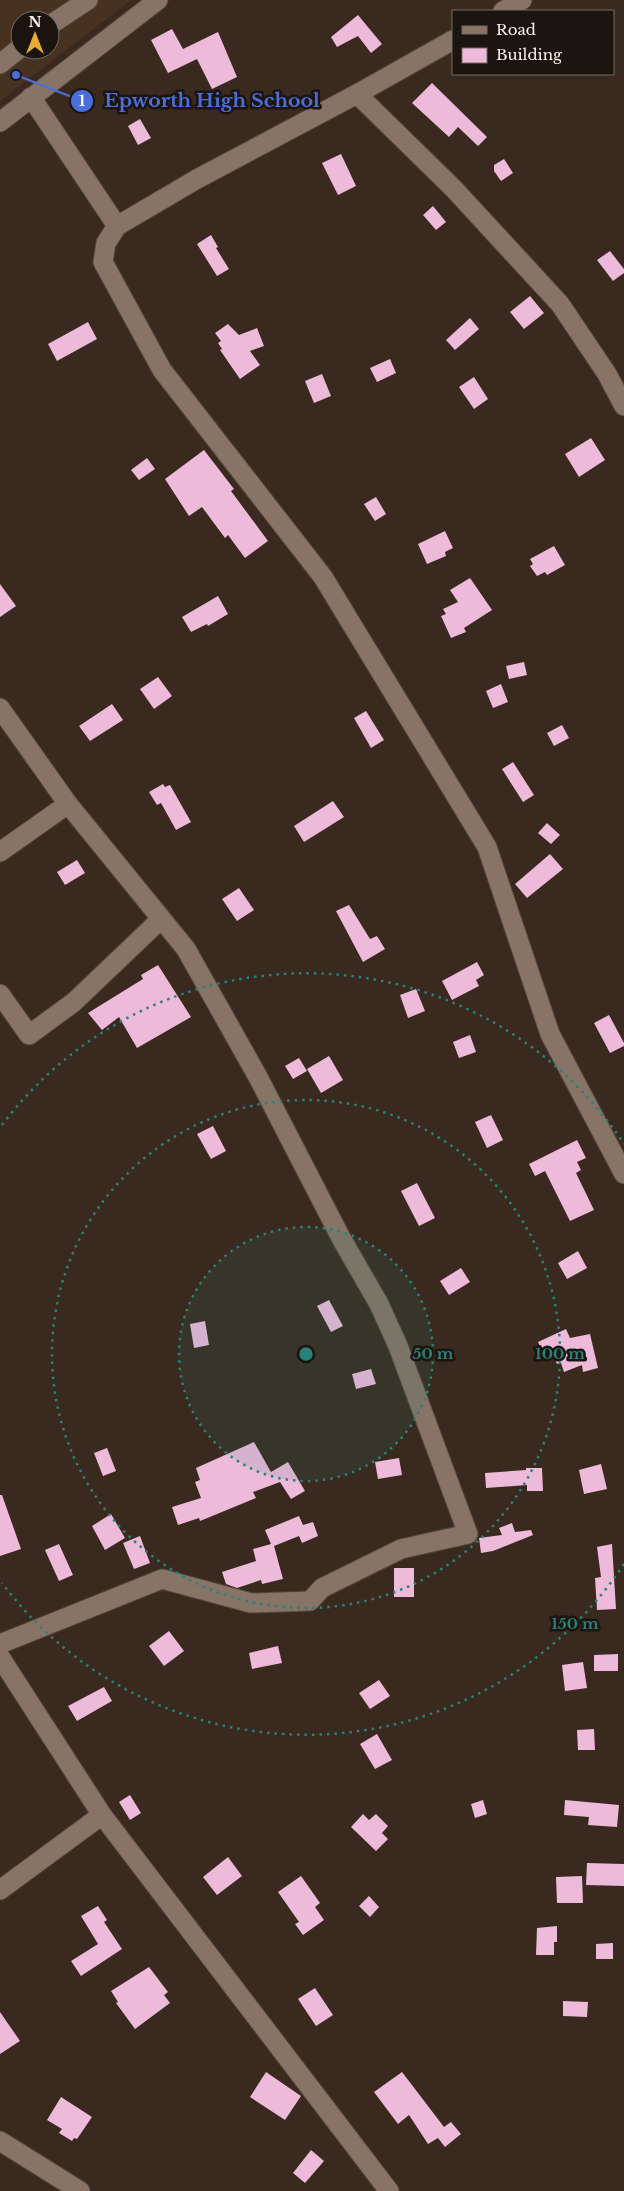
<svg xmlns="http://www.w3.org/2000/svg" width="624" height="2191" viewBox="0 0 624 2191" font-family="'Libre Baskerville',serif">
  <rect width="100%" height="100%" fill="#3a291e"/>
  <path fill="#473121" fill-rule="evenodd" d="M0 0H131L0 101ZM20 20H50V50H20Z"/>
  <g fill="#edbada">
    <path d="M358 15 382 44 371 53 358 36 337 47 331 37Z"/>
    <path d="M172 29 183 49 218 32 237 77 212 89 197 59 168 73 151 40Z"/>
    <path d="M432 83 487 137 478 146 458 127 449 137 412 103Z"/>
    <path d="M140 119 151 138 138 145 128 126Z"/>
    <path d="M341 154 356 186 338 195 322 163Z"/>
    <path d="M504 159 513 173 501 181 494 171V165Z"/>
    <path d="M433 206 446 222 436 230 423 215Z"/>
    <path d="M211 235 218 247 216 248 229 269 217 276 197 244Z"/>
    <path d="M610 251 624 269V273L613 281 597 260Z"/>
    <path d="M530 296 544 313 524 329 510 312Z"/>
    <path d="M470 318 479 329 455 350 446 340Z"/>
    <path d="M88 322 97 339 57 361 48 344Z"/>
    <path d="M228 324 239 335 257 328 264 346 250 351 260 365 240 379 220 350 222 349 218 343 221 341 215 333Z"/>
    <path d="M390 359 396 373 377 382 370 368Z"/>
    <path d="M322 374 331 396 314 403 305 381Z"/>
    <path d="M474 377 488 399 474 409 459 387Z"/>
    <path d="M591 438 605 460 579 477 565 454Z"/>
    <path d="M204 450 234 489 231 491 268 541 245 558 228 535 225 538 202 507 189 516 165 479Z"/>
    <path d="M147 458 155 469 139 480 131 470Z"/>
    <path d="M376 497 386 514 375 521 364 504Z"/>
    <path d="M445 531 453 548 445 552 446 556 427 564 418 544Z"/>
    <path d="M554 546 565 565 547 575 545 572 537 576 530 566 533 564 530 559Z"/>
    <path d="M470 578 492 610 464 628 466 632 451 638 441 616 446 614 443 609 458 602 450 590Z"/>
    <path d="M0 584 16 606 0 617Z"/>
    <path d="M218 596 228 614 208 626 207 624 191 632 182 617Z"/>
    <path d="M524 662 527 675 509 679 506 666Z"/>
    <path d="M158 677 172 696 154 709 140 689Z"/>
    <path d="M501 684 508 702 493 708 486 691Z"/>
    <path d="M112 704 123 720 90 741 79 726Z"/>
    <path d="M366 711 384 740 371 748 354 718Z"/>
    <path d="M562 725 569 738 554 746 547 733Z"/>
    <path d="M513 762 534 795 523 802 502 769Z"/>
    <path d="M163 784 165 787 170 785 191 822 176 830 161 803 157 805 149 792Z"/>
    <path d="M333 801 344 817 304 842 294 826Z"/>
    <path d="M547 823 560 835 551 844 538 833Z"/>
    <path d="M550 854 563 869 527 898 515 884Z"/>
    <path d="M77 860 85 873 65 885 57 872Z"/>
    <path d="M239 888 254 910 237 921 222 899Z"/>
    <path d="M349 905 370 939 377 936 385 949 363 962 336 911Z"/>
    <path d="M477 962 484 975 476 980 479 986 452 1000 442 981Z"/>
    <path d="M158 965 191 1017 137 1048 119 1017 102 1030 88 1013 143 979 141 975Z"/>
    <path d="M416 989 425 1011 408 1018 400 995Z"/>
    <path d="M609 1015 624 1043V1046L610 1053 594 1023Z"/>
    <path d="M470 1035 476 1052 459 1058 453 1042Z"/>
    <path d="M329 1056 343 1080 321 1093 307 1069Z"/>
    <path d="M299 1058 307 1071 293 1079 285 1066Z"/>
    <path d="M491 1115 503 1140 487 1148 475 1122Z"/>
    <path d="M213 1126 226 1151 211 1159 197 1134Z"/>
    <path d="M577 1140 586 1158 577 1162 581 1170 576 1173 594 1210 570 1221 545 1171 535 1176 529 1164Z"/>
    <path d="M417 1183 435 1218 419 1226 401 1191Z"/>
    <path d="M578 1251 587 1268 567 1279 558 1263Z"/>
    <path d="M461 1268 470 1282 449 1295 440 1281Z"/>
    <path d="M329 1300 343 1326 331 1332 317 1306Z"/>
    <path d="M205 1321 209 1345 194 1348 190 1324Z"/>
    <path d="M566 1329 570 1338 590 1334 598 1368 583 1372 582 1365 564 1372 561 1363 557 1364 552 1352 545 1356 538 1342Z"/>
    <path d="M371 1369 376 1384 356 1389 352 1374Z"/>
    <path d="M254 1442 271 1472 288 1462 305 1491 291 1499 280 1482 253 1492 256 1498 200 1521 199 1518 178 1525 172 1507 201 1498 195 1482 200 1480 196 1468Z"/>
    <path d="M107 1448 116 1471 103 1476 94 1453Z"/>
    <path d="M399 1458 402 1475 378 1479 375 1462Z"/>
    <path d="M601 1464 607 1489 584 1494 579 1470Z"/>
    <path d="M526 1468H542L543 1491H527V1485L486 1488 485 1473 526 1470Z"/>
    <path d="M0 1495H2L21 1549 0 1556Z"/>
    <path d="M111 1514 125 1538 105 1550 92 1526Z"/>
    <path d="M299 1516 303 1525 313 1522 318 1536 302 1543 299 1536 274 1546 283 1579 262 1584 261 1580 237 1588 226 1584 222 1572 256 1561 253 1549 271 1544 265 1530Z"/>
    <path d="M512 1523 515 1532 531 1530 533 1535 493 1551 481 1553 479 1538 502 1535 499 1528Z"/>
    <path d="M140 1536 150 1563 134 1569 123 1543Z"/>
    <path d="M59 1544 73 1575 59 1581 45 1550Z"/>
    <path d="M612 1544 616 1609 597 1610 595 1578 601 1577 597 1547Z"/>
    <rect x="394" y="1568" width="20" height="29"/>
    <path d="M169 1631 184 1651 164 1666 149 1646Z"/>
    <path d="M278 1646 282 1663 252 1669 249 1653Z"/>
    <path d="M618 1654V1671H594V1655Z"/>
    <path d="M583 1662 587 1688 565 1691 562 1665Z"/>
    <path d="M379 1680 390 1696 370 1709 359 1693Z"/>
    <path d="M104 1687 112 1701 77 1721 68 1706Z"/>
    <path d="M594 1729 595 1750H578L577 1730Z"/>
    <path d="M377 1734 392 1760 375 1769 360 1744Z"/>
    <path d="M130 1795 141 1813 130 1820 119 1802Z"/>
    <path d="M483 1800 487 1814 475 1818 471 1804Z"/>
    <path d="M565 1800 619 1805 617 1827 588 1825 589 1817 564 1815Z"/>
    <path d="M363 1814 369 1820 376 1814 388 1826 382 1833 388 1839 376 1851 351 1827Z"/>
    <path d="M228 1857 242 1876 217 1895 203 1877Z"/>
    <path d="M587 1863 624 1864V1886L586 1885Z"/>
    <path d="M301 1876 320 1903 315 1907 324 1920 303 1935 295 1924 299 1922 278 1892Z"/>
    <path d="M582 1876 583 1903H557L556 1877Z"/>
    <path d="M369 1896 379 1907 370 1917 359 1906Z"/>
    <path d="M98 1906 107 1920 104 1922 122 1949 81 1976 71 1961 98 1944 81 1916Z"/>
    <path d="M557 1926V1942H554V1955H536L537 1928Z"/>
    <path d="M613 1943V1959H596V1944Z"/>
    <path d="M149 1967 168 1992 164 1995 170 2003 135 2029 116 2003 118 2002 111 1991Z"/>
    <path d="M315 1988 333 2015 316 2026 298 1999Z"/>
    <path d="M563 2001 588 2002 587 2017 563 2016Z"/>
    <path d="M0 2012 20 2041 0 2054Z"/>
    <path d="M266 2072 301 2096 285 2120 250 2097Z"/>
    <path d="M402 2072 444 2127 451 2122 461 2134 445 2147 438 2138 428 2144 409 2115 398 2124 374 2092Z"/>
    <path d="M61 2097 92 2117 77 2139 74 2138 72 2141 59 2133 62 2129 47 2120Z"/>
    <path d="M311 2150 324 2161 305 2183 293 2173Z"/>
  </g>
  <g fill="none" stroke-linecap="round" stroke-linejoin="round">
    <g stroke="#55483e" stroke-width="21">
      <g id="minor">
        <path d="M503 11 522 0"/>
        <path d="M50 25 88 0"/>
        <path d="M453 40 357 94 197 179 117 226 106 243 103 262 162 370 323 577 487 847 550 1034 624 1174"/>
        <path d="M0 64 20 48"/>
        <path d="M357 94 453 188 560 304 607 374 624 406"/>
        <path d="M31 97 117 226"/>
        <path d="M0 122 158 0"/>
        <path d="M0 708 68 804 186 949 258 1077 341 1238 379 1304 398 1346 468 1534 401 1549 322 1588 310 1601 251 1603 162 1579 0 1644"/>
        <path d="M0 852 68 804"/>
        <path d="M0 994 29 1035 74 1002 161 919"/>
        <path d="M0 1657 102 1815 389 2191"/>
        <path d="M0 1890 102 1815"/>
        <path d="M0 2141 80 2191"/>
      </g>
    </g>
    <use href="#minor" stroke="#877466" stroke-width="19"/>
  </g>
  <circle cx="306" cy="1354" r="127" fill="#27827a" fill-opacity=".12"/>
  <g fill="none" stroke="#27827a" stroke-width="2.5" stroke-dasharray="2.5 5">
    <circle cx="306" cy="1354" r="127"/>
    <circle cx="306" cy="1354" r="254"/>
    <path d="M624 1564A381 381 0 0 1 2 1583M2 1125A381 381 0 0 1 624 1144"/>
  </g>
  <circle cx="306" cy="1354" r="8" fill="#27827a" stroke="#1b140f" stroke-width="2.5"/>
  <g font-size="15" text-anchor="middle" font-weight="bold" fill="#27827a" stroke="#1b140f" stroke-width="5" stroke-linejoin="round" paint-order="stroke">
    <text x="433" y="1359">50 m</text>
    <text x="560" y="1359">100 m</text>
    <text x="575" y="1629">150 m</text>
  </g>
  <path fill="none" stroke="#4a6fdc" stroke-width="2" d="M16 75L82 101"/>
  <g fill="#4a6fdc" stroke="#1b140f" stroke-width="2">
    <circle cx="16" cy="75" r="5"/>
    <circle cx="82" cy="101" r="12"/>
  </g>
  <g font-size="15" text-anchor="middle" font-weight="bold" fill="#fff">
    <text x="82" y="106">1</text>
  </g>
  <g font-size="19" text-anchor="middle" font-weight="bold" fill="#4a6fdc" stroke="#1b140f" stroke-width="5" stroke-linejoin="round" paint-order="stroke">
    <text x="212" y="107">Epworth High School</text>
  </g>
  <rect x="452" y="10" width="162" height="65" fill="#1b140f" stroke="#756d67"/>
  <rect x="462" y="26" width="25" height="8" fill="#877466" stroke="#756d67"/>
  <text x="496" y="35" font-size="15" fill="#fdf2eb">Road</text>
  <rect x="462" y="48" width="25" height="15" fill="#edbada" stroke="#756d67"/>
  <text x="496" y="60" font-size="15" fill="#fdf2eb">Building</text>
  <g transform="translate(35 35)"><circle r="24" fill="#1b140f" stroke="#756d67"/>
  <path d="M0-4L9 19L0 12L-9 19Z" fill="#e7ac36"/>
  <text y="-8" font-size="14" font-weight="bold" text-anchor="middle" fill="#fdf2eb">N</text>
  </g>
</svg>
